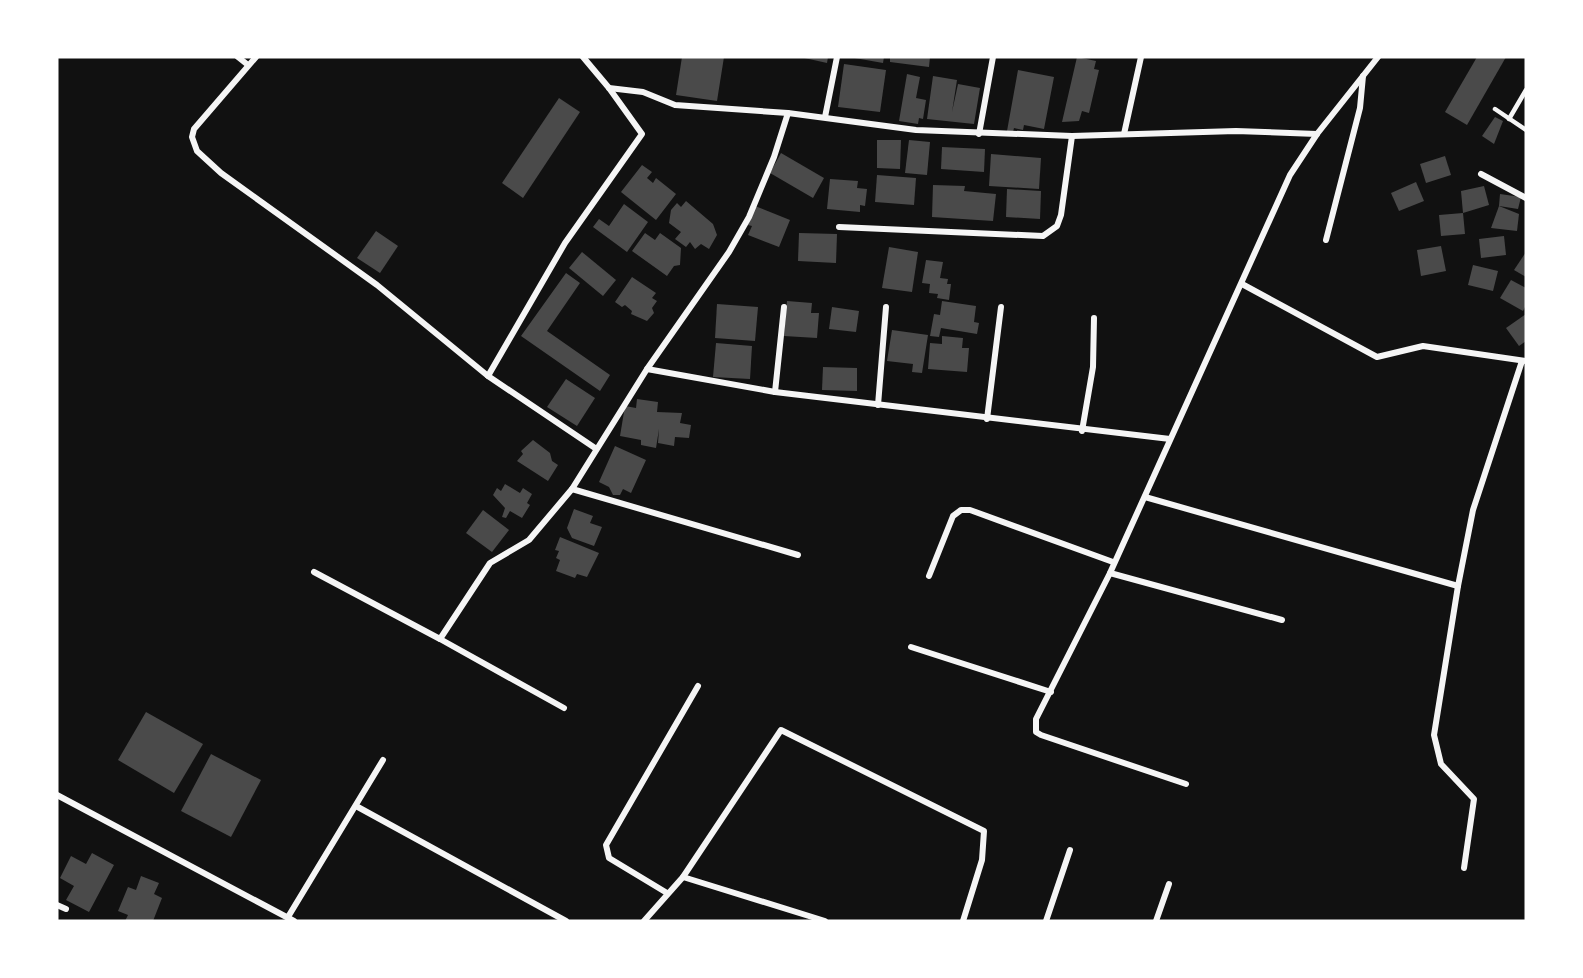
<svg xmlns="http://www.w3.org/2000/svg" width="1583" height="978" viewBox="0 0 1583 978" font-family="Poppins,sans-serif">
  <rect width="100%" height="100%" fill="#111"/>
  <g fill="#4a4a4a">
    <path d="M682 57H724L717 101 676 95Z"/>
    <path d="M800 57H828L827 63Z"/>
    <path d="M849 57H884L883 63Z"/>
    <path d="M890 57H930L929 67 890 62Z"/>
    <path d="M1077 57 1096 61 1094 69 1099 70 1089 113 1082 111 1079 121 1062 122Z"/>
    <path d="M1477 57H1506L1467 125 1445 112Z"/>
    <path d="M844 64 886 70 880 112 838 107Z"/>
    <path d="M1018 70 1054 77 1044 129 1024 125 1023 130 1014 128 1013 132 1007 131Z"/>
    <path d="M907 74 920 77 916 98 926 100 923 119 919 118 918 124 899 121Z"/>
    <path d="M933 76 957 80 952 112 958 84 980 88 974 124 927 119Z"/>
    <path d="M559 98 580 112 523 198 502 183Z"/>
    <path d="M1495 117 1503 121 1494 144 1482 136Z"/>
    <path d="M877 140H901L900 169 877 168Z"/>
    <path d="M909 140 930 142 927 175 905 173Z"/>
    <path d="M942 147 985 149 984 172 941 169Z"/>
    <path d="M781 153 824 178 813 198 770 173Z"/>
    <path d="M991 154 1041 158 1039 189 989 186Z"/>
    <path d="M1445 156 1451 175 1426 183 1420 164Z"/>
    <path d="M642 165 652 172 647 178 653 183 656 178 676 194 656 220 621 192Z"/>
    <path d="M877 175 916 178 914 205 875 202Z"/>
    <path d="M830 179 858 181 857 188 867 189 865 206 860 205V212L827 209Z"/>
    <path d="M1416 182 1424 201 1399 211 1391 193Z"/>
    <path d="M933 185 965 186 964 191 996 194 993 221 932 217Z"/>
    <path d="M1484 186 1489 205 1463 213 1461 191Z"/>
    <path d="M1007 189 1041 191 1040 219 1006 217Z"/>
    <path d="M1500 194 1521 197 1518 209 1499 206Z"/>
    <path d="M686 201 713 224 717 235 709 249 701 244 695 249 690 242 686 247 675 239 681 232 669 223 671 210 677 203 681 207Z"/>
    <path d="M624 204 648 222 627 252 593 227 599 219 609 226Z"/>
    <path d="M755 206 790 220 779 247 748 235 752 226 748 225Z"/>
    <path d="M1499 206 1519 214 1517 231 1491 228Z"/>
    <path d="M1463 213 1465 234 1441 236 1439 215Z"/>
    <path d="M376 231 398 246 380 273 357 258Z"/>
    <path d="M645 233 655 240 660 233 681 248 680 265 674 266 667 276 632 251Z"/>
    <path d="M799 233 837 234 836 263 798 261Z"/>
    <path d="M1504 236 1506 255 1481 258 1479 239Z"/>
    <path d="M1441 246 1446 271 1421 276 1417 250Z"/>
    <path d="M889 247 918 252 912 292 882 288Z"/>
    <path d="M582 252 616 280 603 296 569 268Z"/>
    <path d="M1526 252V277L1514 270Z"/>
    <path d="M926 260 943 262 940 278 948 279 947 284H951L949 300 937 298 938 294 929 293 930 284 922 283Z"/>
    <path d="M1473 265 1498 271 1493 291 1468 285Z"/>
    <path d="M566 273 580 283 547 331 610 375 600 391 521 336Z"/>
    <path d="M632 277 656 293 652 298 657 301 652 308 654 313 647 321 631 314 632 311 625 305 622 307 615 302Z"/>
    <path d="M1511 280 1526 288V305L1523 311 1500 298Z"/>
    <path d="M787 301 812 303 811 313H819L817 338 784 336Z"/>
    <path d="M942 301 976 306 974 322 979 323 977 334 941 328 939 337 930 336 934 314 940 315Z"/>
    <path d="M717 304 758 307 755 341 715 338Z"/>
    <path d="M832 307 859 311 856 332 829 329Z"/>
    <path d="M1526 314V341L1519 346 1506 328Z"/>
    <path d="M892 330 928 335 922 373 912 372 913 364 887 361Z"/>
    <path d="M942 336 963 338 962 348H969L967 372 928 369 930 343 942 344Z"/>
    <path d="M716 343 752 346 750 379 713 377Z"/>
    <path d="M823 367 857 368V391L822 390Z"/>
    <path d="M566 379 595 398 577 426 547 407Z"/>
    <path d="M637 399 658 402 657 412 682 413 680 423 691 425 689 438 675 437 674 446 658 443 659 429 656 448 641 445V440L620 436 625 406 636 408Z"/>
    <path d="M533 440 550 453 552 461 558 465 548 481 517 461 523 454 521 451Z"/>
    <path d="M615 446 646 460 631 493 623 489 620 495H613L609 487 599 482Z"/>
    <path d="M505 484 520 493 523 488 532 494 527 503 530 505 522 518 510 511 506 518 502 517 505 508 493 495 497 488 501 491Z"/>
    <path d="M574 509 593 516 590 523 602 527 594 546 572 538 567 528Z"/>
    <path d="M483 510 509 530 492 552 466 533Z"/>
    <path d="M560 537 599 553 587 577 577 574 575 578 556 571 560 560 556 558 559 551 555 550Z"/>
    <path d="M146 712 203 744 174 793 118 760Z"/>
    <path d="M211 754 261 780 231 837 181 811Z"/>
    <path d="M92 853 114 865 89 912 66 900 74 886 60 878 71 856 86 864Z"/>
    <path d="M141 876 159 883 154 894 162 898 153 921H125L128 915 118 911 128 887 136 890Z"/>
  </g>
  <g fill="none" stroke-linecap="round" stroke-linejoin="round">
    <g stroke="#f5f5f5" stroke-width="4.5">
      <path d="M1495 109 1526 130"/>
      <path d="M1509 119 1526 90"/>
    </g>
    <g stroke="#f5f5f5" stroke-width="6">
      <path d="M238 57 248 65"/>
      <path d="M256 57 194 129 192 137 197 151 221 173 377 285 488 376 595 448"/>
      <path d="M609 88 643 92 675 105 788 113 916 130 1072 136 1236 131 1317 134"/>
      <path d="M825 117 837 57"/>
      <path d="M979 134 993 57"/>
      <path d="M1124 134 1141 57"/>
      <path d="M1481 174 1526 198"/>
      <path d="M839 227 1043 236 1057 226 1061 215 1072 136"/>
      <path d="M1326 240 1360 108 1363 76"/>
      <path d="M1242 284 1377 357 1423 346 1526 361"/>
      <path d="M647 369 775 392 1170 439"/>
      <path d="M488 376 565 243 642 134 609 88 583 57"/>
      <path d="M775 392 784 307"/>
      <path d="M878 405 886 307"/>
      <path d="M987 419 1001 307"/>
      <path d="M1082 431 1093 367 1094 318"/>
      <path d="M572 489 798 555"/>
      <path d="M1145 497 1458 586"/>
      <path d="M314 572 440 639 490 563 529 540 572 489 647 369 729 252 749 217 774 157 788 113"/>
      <path d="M1110 573 1282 620"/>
      <path d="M929 576 953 516 961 510H970L1113 562"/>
      <path d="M440 639 564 708"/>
      <path d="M911 647 1051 692"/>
      <path d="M1186 784 1041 735 1036 732V719L1110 573 1290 175 1317 134 1378 57"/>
      <path d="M57 795 294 921"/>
      <path d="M356 806 566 921"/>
      <path d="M1464 868 1474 799 1441 764 1434 735 1458 586 1473 510 1522 361"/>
      <path d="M683 877 825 921"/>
      <path d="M667 893 609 858 606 845 698 686"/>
      <path d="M57 905 66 909"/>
      <path d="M288 917 383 760"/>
      <path d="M644 921 683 877 781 730 984 831 982 860 963 921"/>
      <path d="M1046 921 1070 850"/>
      <path d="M1156 921 1169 884"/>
    </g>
  </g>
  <rect width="1583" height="978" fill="none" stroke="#ffffff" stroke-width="117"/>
</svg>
